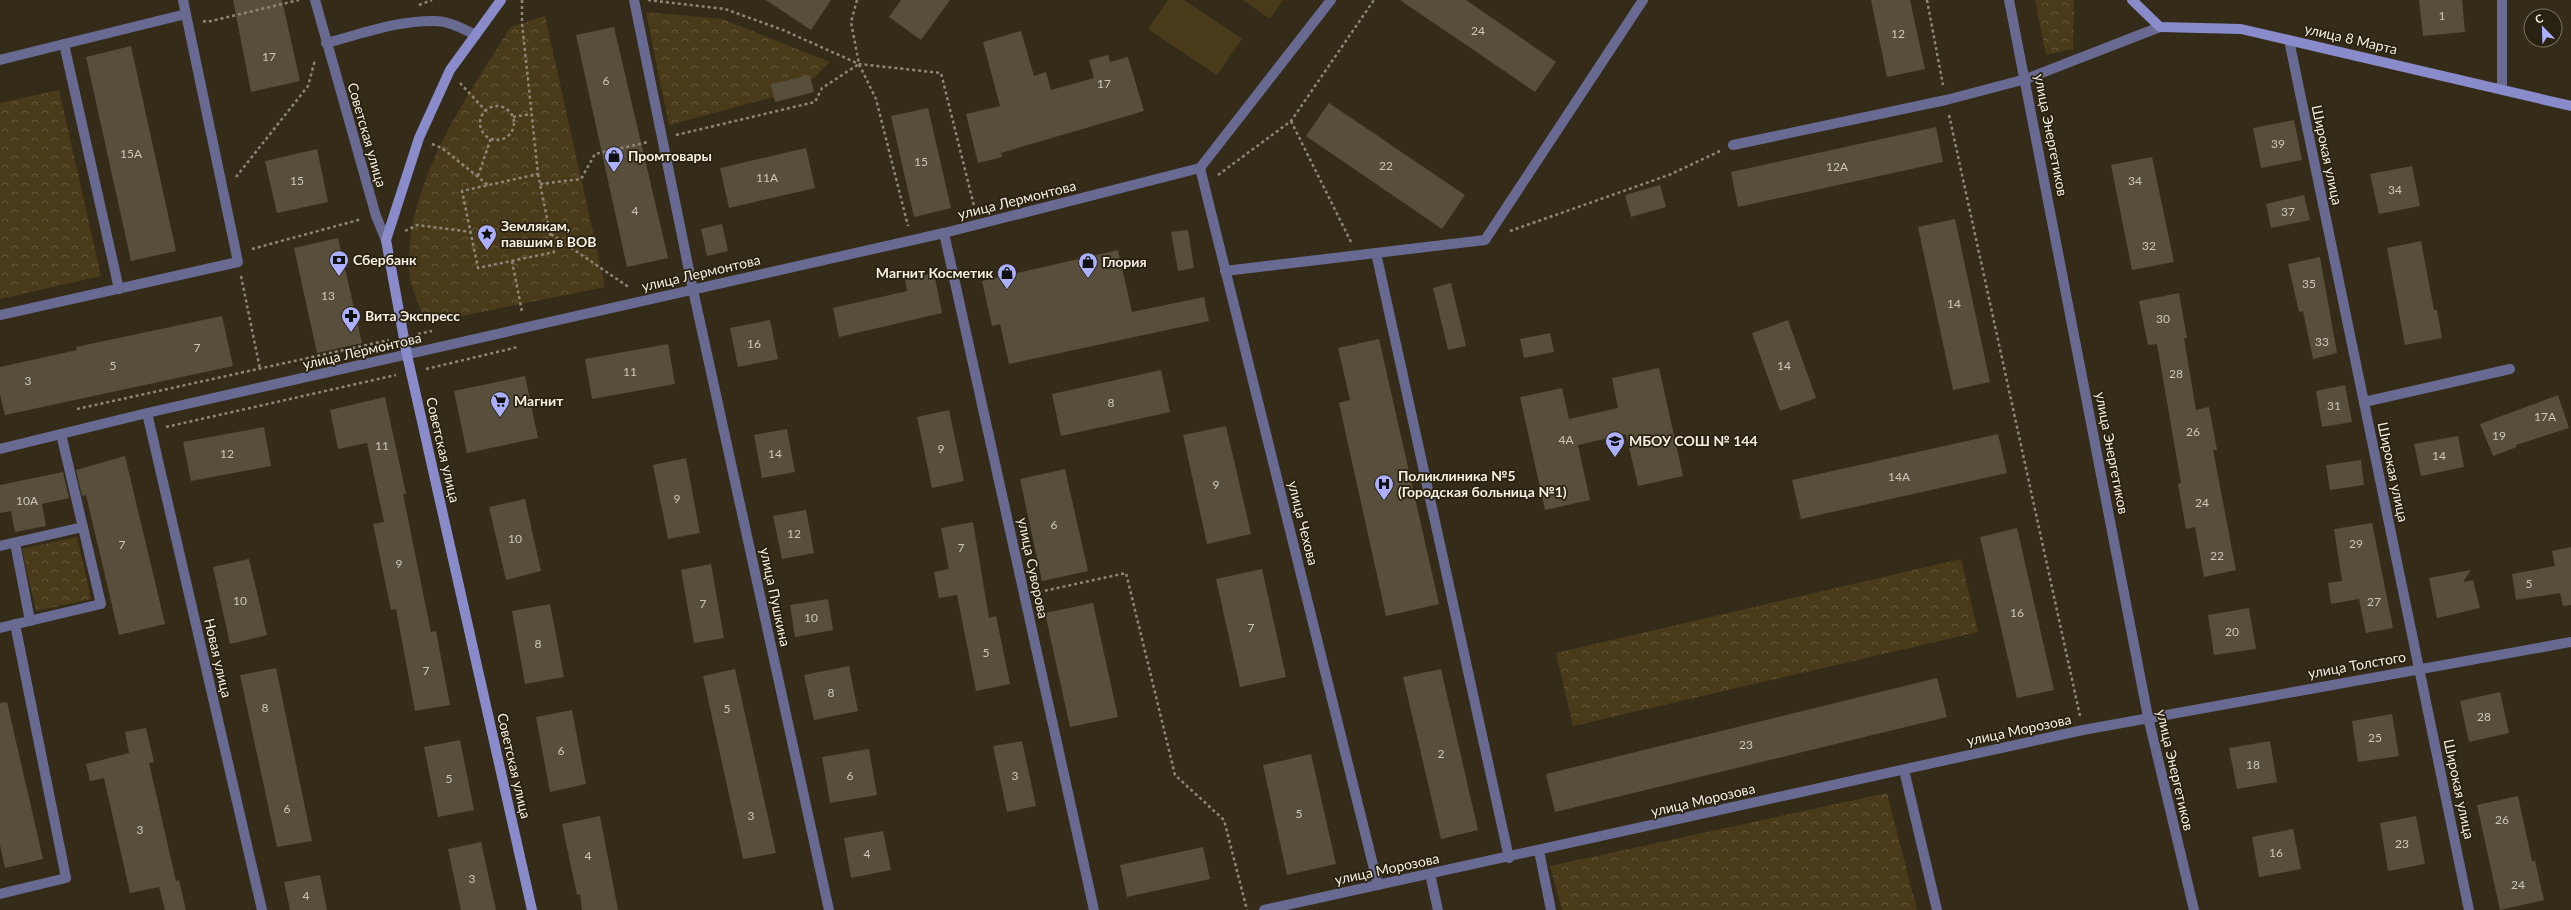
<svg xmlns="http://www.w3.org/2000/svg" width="2571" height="910" viewBox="0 0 2571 910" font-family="Lato,sans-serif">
  <defs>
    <pattern id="forest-crowns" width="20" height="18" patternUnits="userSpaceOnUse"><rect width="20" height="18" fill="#493b1a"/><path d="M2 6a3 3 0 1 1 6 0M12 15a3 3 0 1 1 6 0" fill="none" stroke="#64583b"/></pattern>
  </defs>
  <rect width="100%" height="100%" fill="#342b19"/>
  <g fill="url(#forest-crowns)">
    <path d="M2035 0H2074L2073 49 2046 55Z"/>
    <path d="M646 12 722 19 830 62 814 78 777 96 669 125Z"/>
    <path d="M545 16 605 287 427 323C419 306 409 286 409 266 408 180 467 96 511 27Z"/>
    <path d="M59 90 101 276 0 299V103Z"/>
    <path d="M77 537 91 599 36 611 22 549Z"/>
    <path d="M1961 559 1978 632 1573 726 1556 653Z"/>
    <path d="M1887 793 1917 910H1562L1550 866Z"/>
  </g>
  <g fill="#493b1a">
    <path d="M1168 0H1184L1242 39 1217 75 1148 29Z"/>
    <path d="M1243 0H1283L1270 19Z"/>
  </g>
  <g fill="#574f3b">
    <path d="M233 0H282L300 81 251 92Z"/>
    <path d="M766 0H831L811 30Z"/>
    <path d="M901 0H950L921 40 889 17Z"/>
    <path d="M1400 0H1466L1556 62 1535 92Z"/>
    <path d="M1871 0H1910L1925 69 1887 77Z"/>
    <path d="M2419 0H2462L2465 32 2423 36Z"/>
    <path d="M614 27 668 258 627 267 576 35Z"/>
    <path d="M1021 31 1034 76 1046 72 1051 90 1094 78 1089 60 1108 55 1110 62 1128 57 1144 111 1001 153 1002 157 978 163 966 114 1000 106 983 42Z"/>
    <path d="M131 46 176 251 131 261 86 57Z"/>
    <path d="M810 75 814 92 775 102 771 84Z"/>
    <path d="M1329 103 1465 195 1442 229 1306 136Z"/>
    <path d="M928 108 951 208 914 217 891 116Z"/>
    <path d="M2294 120 2302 160 2261 168 2253 128Z"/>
    <path d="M1936 127 1943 162 1738 207 1731 172Z"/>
    <path d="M806 148 815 188 729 208 720 168Z"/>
    <path d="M317 149 328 202 277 213 265 161Z"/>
    <path d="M2152 157 2174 262 2132 270 2111 165Z"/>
    <path d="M2412 166 2420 206 2379 214 2370 174Z"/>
    <path d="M1660 185 1666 207 1631 217 1625 195Z"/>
    <path d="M2304 195 2310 220 2271 228 2266 204Z"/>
    <path d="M1955 219 1990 382 1953 390 1918 227Z"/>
    <path d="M722 224 728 251 707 256 701 229Z"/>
    <path d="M1188 230 1194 268 1178 271 1171 232Z"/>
    <path d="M338 238 362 343 317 353 294 248Z"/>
    <path d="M2421 241 2434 310H2437L2442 338 2405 345 2387 248Z"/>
    <path d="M1118 250 1132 312 1204 297 1209 321 1009 364 1000 324 992 326 982 281Z"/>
    <path d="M2320 257 2337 353 2313 359 2303 311 2299 312 2288 264Z"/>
    <path d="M934 273 942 313 839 337 833 308 907 291 905 279Z"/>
    <path d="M1451 283 1466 346 1448 350 1433 288Z"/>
    <path d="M2179 293 2187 338H2184L2196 410 2209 407 2217 450H2213L2236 570 2204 577 2195 527 2186 529 2178 484 2181 483 2157 344 2148 345 2139 301Z"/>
    <path d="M222 316 233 366 5 415 0 395V367L77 350 76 347Z"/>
    <path d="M770 320 778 359 738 367 730 328Z"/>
    <path d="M1788 320 1816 398 1780 411 1752 333Z"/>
    <path d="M1550 333 1554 352 1524 358 1520 339Z"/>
    <path d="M1379 339 1439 604 1386 616 1339 403 1350 400 1338 348Z"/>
    <path d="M668 344 675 384 592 399 585 359Z"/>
    <path d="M1659 368 1683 476 1638 486 1626 434 1578 445 1590 500 1545 510 1520 397 1562 388 1569 419 1618 408 1612 378Z"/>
    <path d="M1161 370 1170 412 1061 436 1052 394Z"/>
    <path d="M525 376 538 438 467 453 454 391Z"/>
    <path d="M2345 385 2352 422 2322 427 2316 391Z"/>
    <path d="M2558 395 2569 428 2516 445 2517 447 2493 456 2480 424Z"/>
    <path d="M385 397 406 494H403L431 632 436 631 450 705 415 711 396 609 391 610 373 524 384 522 367 443 338 449 330 410Z"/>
    <path d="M949 410 964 481 932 488 917 417Z"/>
    <path d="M1226 426 1251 534 1207 544 1183 435Z"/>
    <path d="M264 427 271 466 191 481 183 442Z"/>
    <path d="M787 429 795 472 762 478 754 435Z"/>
    <path d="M1998 434 2007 473 1801 519 1792 480Z"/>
    <path d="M2458 436 2464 467 2421 476 2414 444Z"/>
    <path d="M125 456 165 624 119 635 86 495 82 496 76 470Z"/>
    <path d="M686 458 700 533 668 539 653 465Z"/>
    <path d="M2361 460 2364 485 2330 490 2326 465Z"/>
    <path d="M1065 469 1088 571 1042 581 1020 479Z"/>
    <path d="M63 472 69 498 42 504 46 526 15 532 11 511 0 513V485Z"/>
    <path d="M525 499 541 571 506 580 489 507Z"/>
    <path d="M806 510 814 553 782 559 773 516Z"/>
    <path d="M973 522 989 618 996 616 1010 684 976 691 957 595 939 598 934 572 949 569 941 528Z"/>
    <path d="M2372 523 2393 628 2366 633 2359 599 2331 604 2328 583 2342 581 2334 529Z"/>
    <path d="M2017 528 2054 690 2017 698 1980 537Z"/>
    <path d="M2571 547V605L2563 606 2560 593 2516 600 2512 574 2555 566 2552 551Z"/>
    <path d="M249 559 267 635 230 644 213 567Z"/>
    <path d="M711 564 724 638 694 643 681 570Z"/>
    <path d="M1262 569 1286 677 1240 687 1216 579Z"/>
    <path d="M2471 570 2463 582 2473 580 2480 608 2437 618 2429 578Z"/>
    <path d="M828 599 833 630 795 637 790 605Z"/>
    <path d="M1093 603 1118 717 1070 727 1045 613Z"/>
    <path d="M550 604 564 677 525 684 512 611Z"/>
    <path d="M2249 608 2256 649 2214 655 2208 615Z"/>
    <path d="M849 666 858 711 814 720 804 675Z"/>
    <path d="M276 668 312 841 277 847 240 675Z"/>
    <path d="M735 669 776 853 743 859 703 676Z"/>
    <path d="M1441 669 1478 830 1441 839 1403 677Z"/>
    <path d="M1937 678 1947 717 1555 812 1546 774Z"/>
    <path d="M2500 692 2509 733 2469 742 2460 701Z"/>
    <path d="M7 702 43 859 5 868 0 845V703Z"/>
    <path d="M572 710 586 784 550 792 536 717Z"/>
    <path d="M2392 714 2399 756 2358 762 2352 721Z"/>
    <path d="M146 728 154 762 149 763 176 881 179 880 186 910H165L159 887 130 893 104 778 90 781 86 764 129 753 125 732Z"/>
    <path d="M460 740 474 810 438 817 424 747Z"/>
    <path d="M1022 741 1036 806 1007 812 993 746Z"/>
    <path d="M2270 741 2277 782 2237 789 2229 748Z"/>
    <path d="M869 749 877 795 830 803 822 757Z"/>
    <path d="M1311 754 1336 864 1287 875 1263 765Z"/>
    <path d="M2518 796 2532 861H2535L2544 900 2500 910 2477 805Z"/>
    <path d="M600 816 618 910H582L580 894 577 895 562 824Z"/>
    <path d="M2416 816 2425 864 2388 871 2380 823Z"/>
    <path d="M2293 829 2301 869 2259 877 2252 837Z"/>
    <path d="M883 831 891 870 851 878 844 838Z"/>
    <path d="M481 842 496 910H461L448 849Z"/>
    <path d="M1203 847 1210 879 1127 897 1120 865Z"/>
    <path d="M320 875 327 910H290L284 882Z"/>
  </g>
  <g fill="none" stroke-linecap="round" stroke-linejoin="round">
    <g stroke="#8e8778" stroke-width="2.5" stroke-dasharray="3 3" stroke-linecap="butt">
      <path d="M522 0V23L538 174"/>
      <path d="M648 0 725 9 783 30 859 64 941 73 975 210"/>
      <path d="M857 0 851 22 859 64 876 99 908 226"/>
      <path d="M1927 0 1943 85"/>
      <path d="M419 5 432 0"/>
      <path d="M203 21 207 22 299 0"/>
      <path d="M460 83 486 111"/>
      <circle cx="497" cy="123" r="17"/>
      <path d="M1949 115 2080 716"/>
      <path d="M513 117 531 114"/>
      <path d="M1291 121 1351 242"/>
      <path d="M676 135 815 102 822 88 859 64"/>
      <path d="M432 144 442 148 488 185"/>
      <path d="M538 174 554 252 478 268 462 191Z"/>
      <path d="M1218 175 1291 121 1374 0"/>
      <path d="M478 176 491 138"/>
      <path d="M236 177 308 86 315 60"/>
      <path d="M540 184 581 179 595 154 648 142"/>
      <path d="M405 231 417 225 471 232"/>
      <path d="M1510 231 1669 175 1720 151"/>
      <path d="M551 234 630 288"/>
      <path d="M252 249 362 219"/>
      <path d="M512 261 522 312"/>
      <path d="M241 276 260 369"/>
      <path d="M418 334 432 331"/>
      <path d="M426 369 518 347"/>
      <path d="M77 409 389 340"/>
      <path d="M166 427 396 375"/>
      <path d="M1039 592 1126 573 1175 775 1224 820 1247 910"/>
    </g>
    <g stroke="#686a91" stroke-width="10">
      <path d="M634 0 693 290"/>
      <path d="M326 43C361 34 399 20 435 21 449 21 463 29 476 35"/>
      <path d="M64 44 186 14"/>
      <path d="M0 60 64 44 119 289"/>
      <path d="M1733 145 1946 100 2026 79"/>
      <path d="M1376 253 1509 858"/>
      <path d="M1225 271 1485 240 1643 0"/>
      <path d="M0 315 238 262 183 0"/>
      <path d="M2364 402 2510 369"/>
      <path d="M15 543 30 621"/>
      <path d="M0 546 83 527"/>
      <path d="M0 628 101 604 61 434"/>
      <path d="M1539 851 1551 910"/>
      <path d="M1430 874 1438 910"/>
      <path d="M0 894 66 878 15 624"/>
    </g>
    <g stroke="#686a91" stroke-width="10">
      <path d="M315 0 376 216 386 240"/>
      <path d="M2009 0 2148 717 2194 910"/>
      <path d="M2502 0V89"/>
      <path d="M2289 40 2469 910"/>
      <path d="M2026 79 2160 27"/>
      <path d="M1200 168 1378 885"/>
      <path d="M944 233 1094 910"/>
      <path d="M693 290 829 910"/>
      <path d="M147 413 262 910"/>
      <path d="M0 449 147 413 944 233 1200 168 1331 0"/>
      <path d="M1904 770 1937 910"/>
      <path d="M1264 910 2083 730 2571 642"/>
    </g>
    <g stroke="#898bca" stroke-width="10">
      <path d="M501 0 450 70 419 138 386 240 407 355 532 910"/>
      <path d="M2132 0 2160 27 2241 29 2571 106"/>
    </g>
  </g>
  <defs>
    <g id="shop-pin" transform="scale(1)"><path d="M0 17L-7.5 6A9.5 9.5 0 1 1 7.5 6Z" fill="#acaffb" stroke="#2a2210"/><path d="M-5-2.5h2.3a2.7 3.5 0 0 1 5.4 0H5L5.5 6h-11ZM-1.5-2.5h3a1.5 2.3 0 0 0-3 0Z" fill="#111"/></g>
    <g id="sight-pin" transform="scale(1)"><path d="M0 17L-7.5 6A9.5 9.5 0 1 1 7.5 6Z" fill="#acaffb" stroke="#2a2210"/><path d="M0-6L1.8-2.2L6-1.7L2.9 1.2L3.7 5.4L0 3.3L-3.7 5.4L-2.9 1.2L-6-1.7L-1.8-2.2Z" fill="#111"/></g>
    <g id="bank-pin" transform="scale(1)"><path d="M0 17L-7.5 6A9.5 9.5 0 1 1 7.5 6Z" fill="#acaffb" stroke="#2a2210"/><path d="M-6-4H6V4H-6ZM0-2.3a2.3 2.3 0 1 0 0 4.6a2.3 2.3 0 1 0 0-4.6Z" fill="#111"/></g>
    <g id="pharmacy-pin" transform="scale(1)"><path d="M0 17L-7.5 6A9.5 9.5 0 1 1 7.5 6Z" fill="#acaffb" stroke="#2a2210"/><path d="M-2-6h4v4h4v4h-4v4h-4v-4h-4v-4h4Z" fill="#111"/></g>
    <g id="supermarket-pin" transform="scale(1)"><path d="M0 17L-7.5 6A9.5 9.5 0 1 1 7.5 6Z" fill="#acaffb" stroke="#2a2210"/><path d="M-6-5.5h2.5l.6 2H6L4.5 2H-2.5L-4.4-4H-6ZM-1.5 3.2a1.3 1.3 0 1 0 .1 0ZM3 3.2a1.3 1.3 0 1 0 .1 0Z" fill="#111"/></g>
    <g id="school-pin" transform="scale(1)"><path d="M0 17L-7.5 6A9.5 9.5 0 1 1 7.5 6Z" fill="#acaffb" stroke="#2a2210"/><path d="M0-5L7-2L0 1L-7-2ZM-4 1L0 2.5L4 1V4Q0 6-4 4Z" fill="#111"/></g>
    <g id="hospital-pin" transform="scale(1)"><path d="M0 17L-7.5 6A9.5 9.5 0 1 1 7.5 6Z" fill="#acaffb" stroke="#2a2210"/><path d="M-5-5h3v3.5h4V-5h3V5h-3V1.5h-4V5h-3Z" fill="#111"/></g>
  </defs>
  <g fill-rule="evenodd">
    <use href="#shop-pin" x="614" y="156"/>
    <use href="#sight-pin" x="487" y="234"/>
    <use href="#bank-pin" x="339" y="260"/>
    <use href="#shop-pin" x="1088" y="262"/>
    <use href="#shop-pin" x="1007" y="273"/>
    <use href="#pharmacy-pin" x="351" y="316"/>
    <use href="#supermarket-pin" x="500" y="401"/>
    <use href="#school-pin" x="1615" y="441"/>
    <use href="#hospital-pin" x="1384" y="484"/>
  </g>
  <g text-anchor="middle" stroke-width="3.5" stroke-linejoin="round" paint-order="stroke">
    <g font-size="12" fill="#cdc7b9">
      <text x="2442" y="20">1</text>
      <text x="1478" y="35">24</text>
      <text x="1898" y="38">12</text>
      <text x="269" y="61">17</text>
      <text x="606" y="85">6</text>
      <text x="1104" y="88">17</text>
      <text x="2278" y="148">39</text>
      <text x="131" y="158">15А</text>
      <text x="921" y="166">15</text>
      <text x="1386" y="170">22</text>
      <text x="1837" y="171">12А</text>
      <text x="767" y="182">11А</text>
      <text x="297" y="185">15</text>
      <text x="2135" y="185">34</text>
      <text x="2395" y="194">34</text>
      <text x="635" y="215">4</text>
      <text x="2288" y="216">37</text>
      <text x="2149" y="250">32</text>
      <text x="2309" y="288">35</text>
      <text x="328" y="300">13</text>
      <text x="1954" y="308">14</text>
      <text x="2163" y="323">30</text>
      <text x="2322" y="346">33</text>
      <text x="754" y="348">16</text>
      <text x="197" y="352">7</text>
      <text x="113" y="370">5</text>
      <text x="1784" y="370">14</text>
      <text x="630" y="376">11</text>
      <text x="2176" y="378">28</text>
      <text x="28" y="385">3</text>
      <text x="1111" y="407">8</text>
      <text x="2334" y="410">31</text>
      <text x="2545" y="421">17А</text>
      <text x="2193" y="436">26</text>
      <text x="2499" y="440">19</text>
      <text x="1566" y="444">4А</text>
      <text x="382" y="450">11</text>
      <text x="941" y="453">9</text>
      <text x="227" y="458">12</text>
      <text x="775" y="458">14</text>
      <text x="2439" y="460">14</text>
      <text x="1899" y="481">14А</text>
      <text x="1216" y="489">9</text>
      <text x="677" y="503">9</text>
      <text x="27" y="505">10А</text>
      <text x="2202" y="507">24</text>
      <text x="1054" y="529">6</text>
      <text x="794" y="538">12</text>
      <text x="515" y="543">10</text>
      <text x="2356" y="548">29</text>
      <text x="122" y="549">7</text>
      <text x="961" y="552">7</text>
      <text x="2217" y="560">22</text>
      <text x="399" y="568">9</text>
      <text x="2529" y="588">5</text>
      <text x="240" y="605">10</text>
      <text x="2374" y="606">27</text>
      <text x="703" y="608">7</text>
      <text x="2017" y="617">16</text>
      <text x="811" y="622">10</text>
      <text x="1251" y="632">7</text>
      <text x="2232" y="636">20</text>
      <text x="538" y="648">8</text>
      <text x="986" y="657">5</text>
      <text x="426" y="675">7</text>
      <text x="831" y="697">8</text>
      <text x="265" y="712">8</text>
      <text x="727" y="713">5</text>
      <text x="2484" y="721">28</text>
      <text x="2375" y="742">25</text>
      <text x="1746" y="749">23</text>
      <text x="561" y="755">6</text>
      <text x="1441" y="758">2</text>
      <text x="2253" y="769">18</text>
      <text x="850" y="780">6</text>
      <text x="1015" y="780">3</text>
      <text x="449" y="783">5</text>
      <text x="287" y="813">6</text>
      <text x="1299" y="818">5</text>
      <text x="751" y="820">3</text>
      <text x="2502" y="824">26</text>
      <text x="140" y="834">3</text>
      <text x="2402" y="848">23</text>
      <text x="2276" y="857">16</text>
      <text x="867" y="858">4</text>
      <text x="588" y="860">4</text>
      <text x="472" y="883">3</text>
      <text x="2518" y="889">24</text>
      <text x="306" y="900">4</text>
    </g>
    <g font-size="14" fill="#f4efe3" stroke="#2a2210">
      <text transform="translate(2351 39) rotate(13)" y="5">улица 8 Марта</text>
      <text transform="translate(367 135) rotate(74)" y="5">Советская улица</text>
      <text transform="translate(2051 135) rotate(79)" y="5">улица Энергетиков</text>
      <text transform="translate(2327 155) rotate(78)" y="5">Широкая улица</text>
      <text transform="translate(1017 200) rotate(-14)" y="5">улица Лермонтова</text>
      <text transform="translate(701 273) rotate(-13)" y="5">улица Лермонтова</text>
      <text transform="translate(362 351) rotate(-13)" y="5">улица Лермонтова</text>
      <text transform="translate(443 450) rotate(77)" y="5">Советская улица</text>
      <text transform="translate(2112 453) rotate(79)" y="5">улица Энергетиков</text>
      <text transform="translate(2393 472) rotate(78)" y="5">Широкая улица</text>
      <text transform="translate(1303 523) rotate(76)" y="5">улица Чехова</text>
      <text transform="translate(1033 568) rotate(78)" y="5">улица Суворова</text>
      <text transform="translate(775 597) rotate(78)" y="5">улица Пушкина</text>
      <text transform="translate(218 658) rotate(77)" y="5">Новая улица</text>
      <text transform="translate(2357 665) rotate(-10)" y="5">улица Толстого</text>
      <text transform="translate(2019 730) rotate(-12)" y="5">улица Морозова</text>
      <text transform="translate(514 766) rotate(77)" y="5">Советская улица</text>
      <text transform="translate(2175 770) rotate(77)" y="5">улица Энергетиков</text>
      <text transform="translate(2459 789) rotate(78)" y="5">Широкая улица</text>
      <text transform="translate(1703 800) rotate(-13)" y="5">улица Морозова</text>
      <text transform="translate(1387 869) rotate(-12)" y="5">улица Морозова</text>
    </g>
    <g font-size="14" font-weight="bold" fill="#f4efe3" stroke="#2a2210" text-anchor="start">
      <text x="628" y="161">Промтовары</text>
      <text x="501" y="231">Землякам,<tspan x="501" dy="16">павшим в ВОВ</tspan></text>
      <text x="353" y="265">Сбербанк</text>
      <text x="1102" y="267">Глория</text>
      <text x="993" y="278" text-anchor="end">Магнит Косметик</text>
      <text x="365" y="321">Вита Экспресс</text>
      <text x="514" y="406">Магнит</text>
      <text x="1629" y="446">МБОУ СОШ № 144</text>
      <text x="1398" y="481">Поликлиника №5<tspan x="1398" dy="16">(Городская больница №1)</tspan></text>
    </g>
  </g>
  <g transform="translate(2543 28) rotate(337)"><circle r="19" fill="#2a2210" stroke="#7b7464"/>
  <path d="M0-3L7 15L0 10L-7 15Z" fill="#acaffb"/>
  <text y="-6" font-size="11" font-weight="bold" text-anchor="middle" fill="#f4efe3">С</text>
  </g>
</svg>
